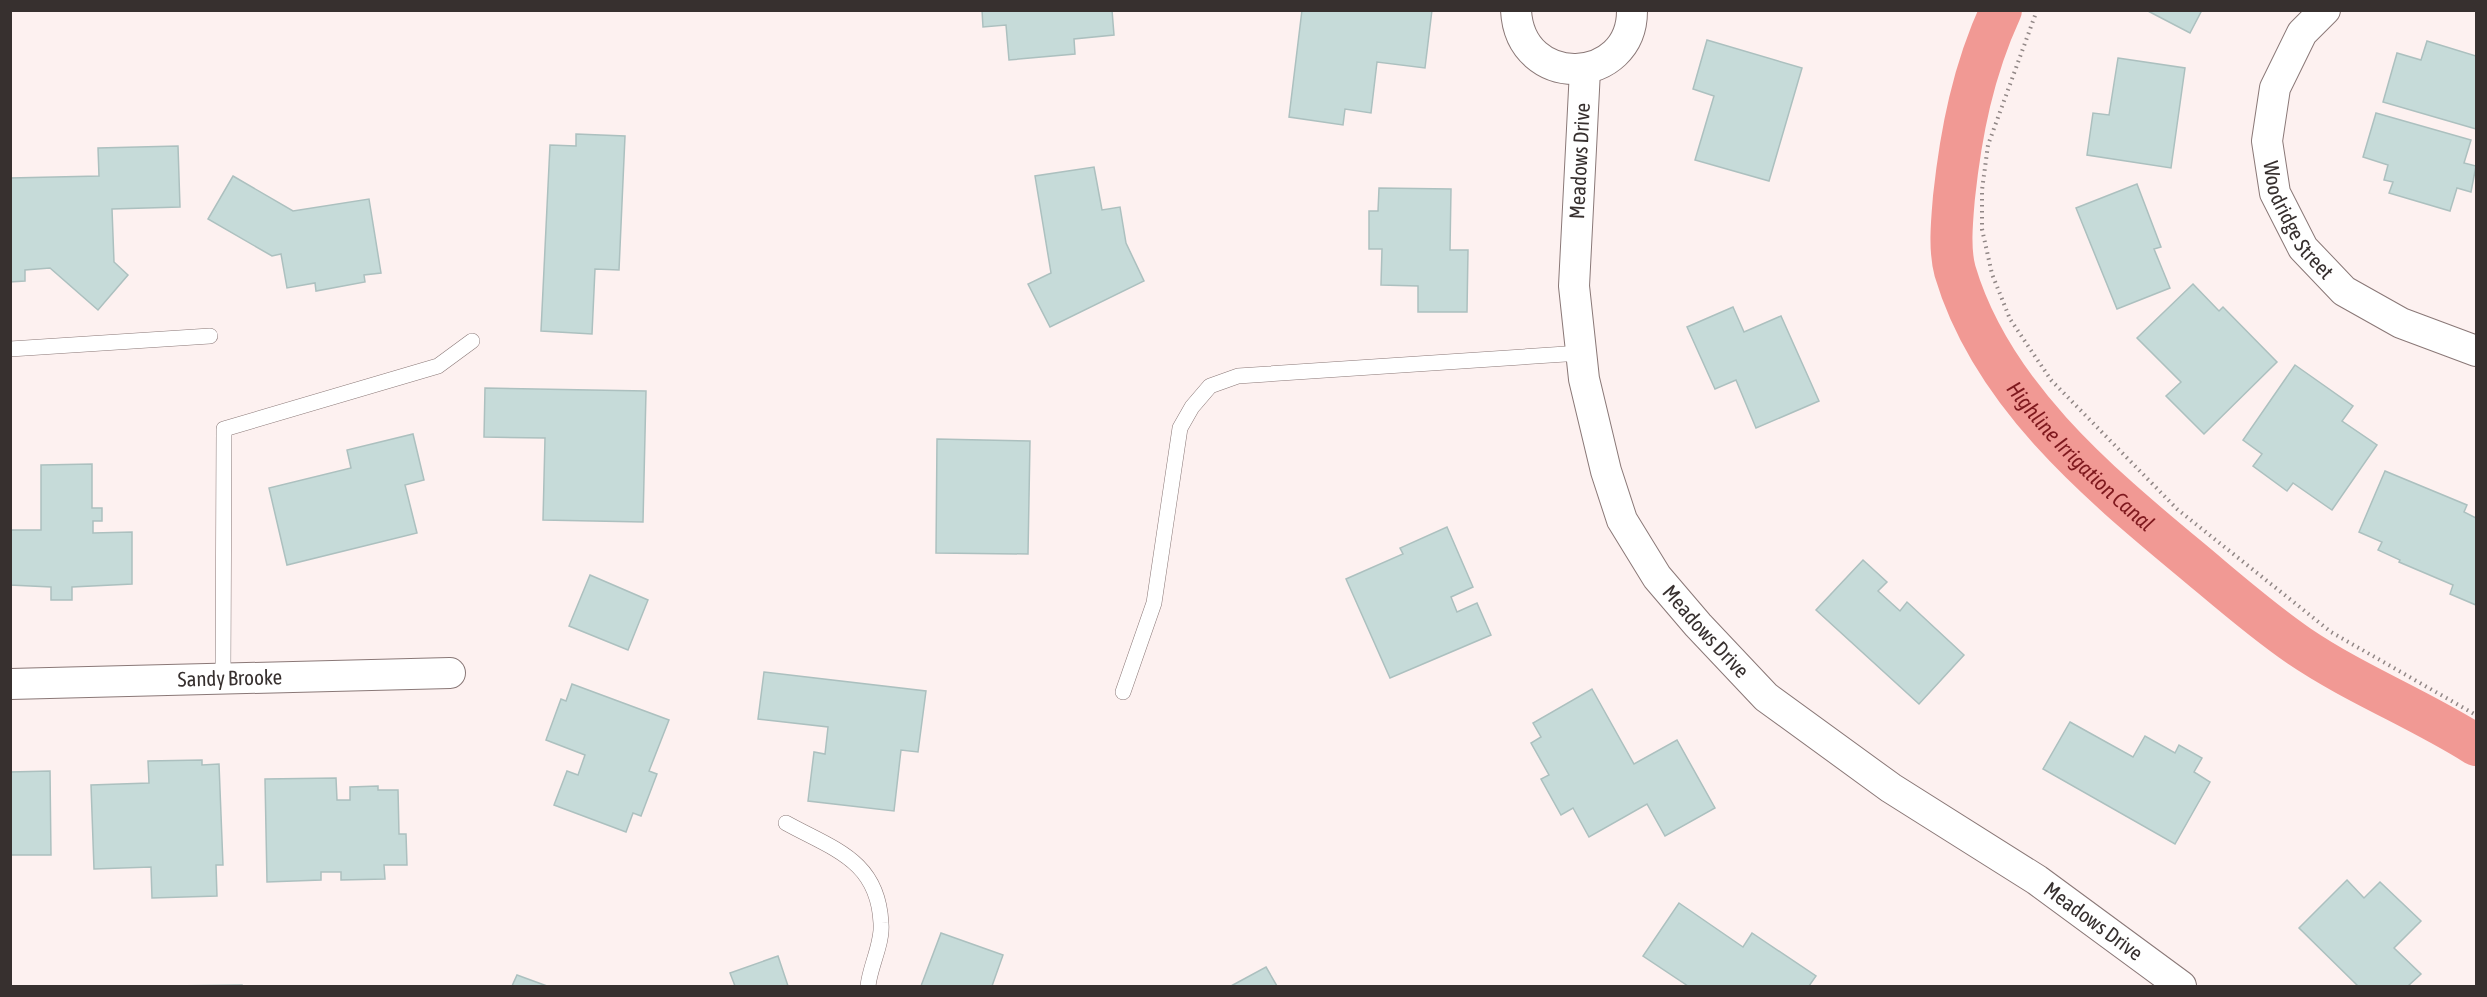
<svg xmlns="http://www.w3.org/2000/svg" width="2487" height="997" viewBox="0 0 2487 997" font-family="'Asap Condensed',sans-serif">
  <rect width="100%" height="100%" fill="#fdf1f0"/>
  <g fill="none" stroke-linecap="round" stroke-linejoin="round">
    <path stroke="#f19994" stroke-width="42" id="s1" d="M2001 10C1973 71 1961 132 1954 197 1952 220 1949 249 1955 271 1991 393 2096 481 2190 559 2226 589 2261 620 2299 646 2355 684 2419 709 2476 745"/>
  </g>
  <g fill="#c6dbd9" stroke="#acc0bf" stroke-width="1.5">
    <path d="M982 10H1112L1114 35 1074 39 1075 54 1009 60 1006 25 983 27Z"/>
    <path d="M1302 10H1432L1425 68 1377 62 1371 113 1345 109 1343 125 1289 117Z"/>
    <path d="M2146 10H2202L2190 33Z"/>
    <path d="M1707 40 1802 68 1769 181 1695 160 1714 96 1693 89Z"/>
    <path d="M2427 41 2476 56V129L2383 102 2397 53 2421 60Z"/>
    <path d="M2118 58 2185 68 2171 168 2087 155 2093 113 2109 115Z"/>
    <path d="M2376 113 2471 140 2464 163 2476 166 2471 192 2457 188 2450 211 2389 193 2393 182 2384 180 2388 165 2363 157Z"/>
    <path d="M576 134 625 136 619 270 595 269 592 334 541 331 550 145 576 146Z"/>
    <path d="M178 146 180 207 112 209 114 262 128 275 98 310 50 268 25 270V281L10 282V178L99 176 98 148Z"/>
    <path d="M1094 167 1102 210 1120 207 1126 243 1144 281 1050 327 1028 284 1051 273 1035 176Z"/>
    <path d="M233 176 293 211 369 199 381 273 364 275 365 282 316 291 315 283 287 288 281 254 272 256 208 219Z"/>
    <path d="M2137 184 2161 247 2154 249 2170 288 2117 309 2076 208Z"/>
    <path d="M1379 188 1451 189 1450 250H1468L1467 312H1418V286L1381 285 1382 249H1369V211H1378Z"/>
    <path d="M2193 284 2219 311 2223 307 2277 362 2204 434 2166 396 2181 382 2137 338Z"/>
    <path d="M1733 307 1744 332 1781 316 1819 401 1756 428 1736 380 1715 389 1687 327Z"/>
    <path d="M2295 365 2353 406 2342 421 2377 445 2332 510 2293 483 2287 491 2253 466 2262 454 2243 440Z"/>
    <path d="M485 388 646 391 643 522 543 520 545 438 484 437Z"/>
    <path d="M413 434 424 480 405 485 417 533 287 565 269 488 351 468 347 450Z"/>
    <path d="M937 439 1030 441 1028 554 936 553Z"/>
    <path d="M92 464V508H102V521H93V533L132 532V584L72 587V600H51V587L10 585V530H41V465Z"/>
    <path d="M2385 471 2467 505 2464 512 2476 518V605L2450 594 2453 585 2399 562 2400 560 2378 550 2382 542 2359 532Z"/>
    <path d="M1447 527 1473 587 1451 597 1457 612 1477 603 1491 635 1390 678 1346 579 1403 554 1400 548Z"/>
    <path d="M1863 560 1887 582 1878 591 1900 611 1907 602 1964 655 1919 704 1816 610Z"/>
    <path d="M590 575 648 600 628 650 569 626Z"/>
    <path d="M764 672 926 691 918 752 901 750 894 811 808 801 814 752 825 754 828 727 758 719Z"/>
    <path d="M572 684 669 720 649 771 657 774 641 816 633 813 626 832 554 805 567 771 578 775 585 755 546 740 561 699 566 701Z"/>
    <path d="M1592 689 1634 764 1677 740 1715 808 1665 836 1647 804 1589 837 1573 808 1561 815 1541 779 1549 775 1531 743 1541 737 1533 723Z"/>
    <path d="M2070 722 2133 757 2145 736 2175 753 2179 745 2202 758 2194 772 2210 782 2175 844 2043 769Z"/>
    <path d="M202 760V765L219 764 223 865H216L217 896 152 898 151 867 94 869 91 785 149 783 148 761Z"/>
    <path d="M50 771 51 855H10V772Z"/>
    <path d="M336 778 337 800H350V787L378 786V790H398L399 834H406L407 865H384L385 879 341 880V872H321V880L267 882 265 779Z"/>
    <path d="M2347 880 2364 898 2380 882 2421 921 2394 948 2421 974 2408 986H2358L2299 928Z"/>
    <path d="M1679 903 1743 947 1752 933 1816 976 1809 986H1688L1643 956Z"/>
    <path d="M941 933 1003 955 992 986H921Z"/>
    <path d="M778 956 788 986H735L730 973Z"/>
    <path d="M1266 967 1277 986H1231Z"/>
    <path d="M517 975 547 986H512Z"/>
    <path d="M242 985V986H167Z"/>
  </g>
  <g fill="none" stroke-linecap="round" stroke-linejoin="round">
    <g stroke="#8a7877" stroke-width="16">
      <g id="service">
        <path d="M10 349 210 336"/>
        <path d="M223 679 224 429 438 366 472 341"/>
        <path d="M1123 692 1154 603 1180 428 1192 407 1210 386 1238 376 1581 353"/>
        <path d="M786 823C833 849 878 860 881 923 883 943 870 966 868 986"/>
      </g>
    </g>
    <g stroke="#8a7877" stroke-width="32">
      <g id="minor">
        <path d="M1516 10C1520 91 1633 86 1632 10"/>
        <path id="s2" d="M2325 10 2302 33 2275 88 2267 141 2275 193 2303 248 2344 291 2401 323 2476 351"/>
        <path id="s3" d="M1585 70 1574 286 1584 379 1606 471 1622 520 1657 577 1698 625 1766 697 1891 788 2037 880 2181 986"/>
        <path id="s4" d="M10 684 450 673"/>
      </g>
    </g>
    <path stroke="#918786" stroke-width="4" stroke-dasharray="1.5 4.5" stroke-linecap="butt" d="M2037 10 1988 145 1982 190V229L1992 274 2010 319 2051 380 2177 509 2331 632 2476 715"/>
    <use href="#service" stroke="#fff" stroke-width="15"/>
    <use href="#minor" stroke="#fff" stroke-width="30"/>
  </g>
  <g text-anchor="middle" stroke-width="4.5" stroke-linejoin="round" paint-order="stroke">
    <g font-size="21" fill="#37302f" stroke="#fff">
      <text transform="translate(1580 161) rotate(-87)" y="7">Meadows Drive</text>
      <text dy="7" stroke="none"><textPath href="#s2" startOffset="234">Woodridge Street</textPath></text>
      <text dy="7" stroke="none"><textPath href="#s3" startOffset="596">Meadows Drive</textPath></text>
      <text dy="7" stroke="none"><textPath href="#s4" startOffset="220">Sandy Brooke</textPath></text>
      <text dy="7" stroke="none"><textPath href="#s3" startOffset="1082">Meadows Drive</textPath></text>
    </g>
    <g font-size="22" font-style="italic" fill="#7f191e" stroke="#fff">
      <text dy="8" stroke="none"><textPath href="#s1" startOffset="495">Highline Irrigation Canal</textPath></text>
    </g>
  </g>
  <rect width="2487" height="997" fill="none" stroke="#37302f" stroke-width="24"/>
</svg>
